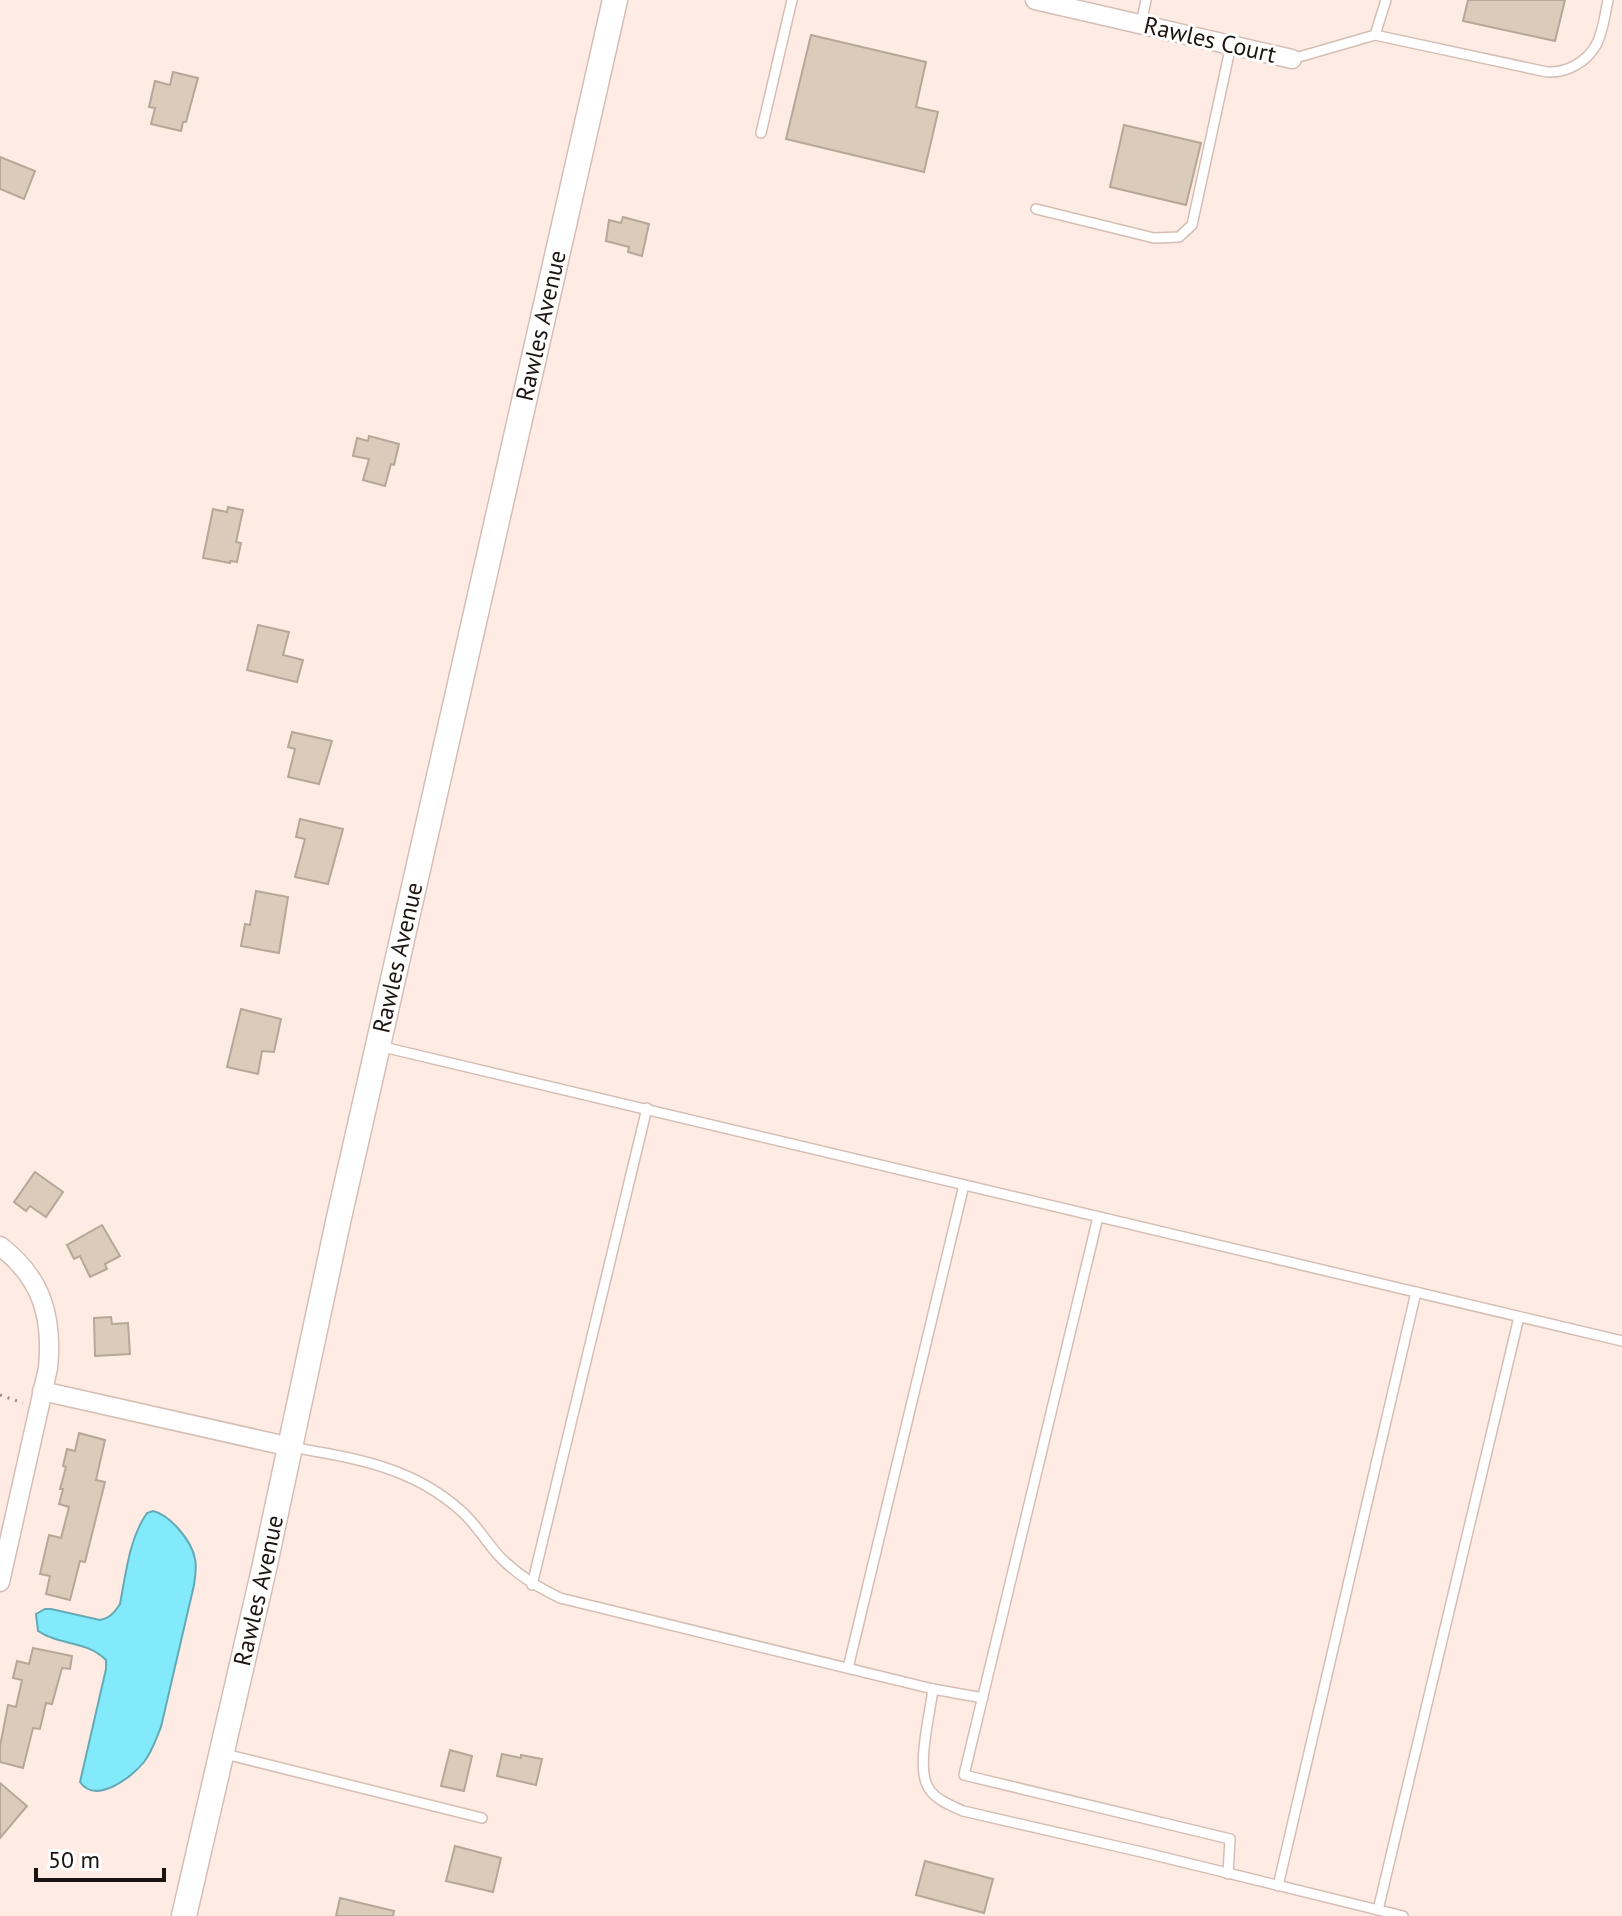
<svg xmlns="http://www.w3.org/2000/svg" width="1622" height="1916" viewBox="0 0 1622 1916" font-family="'PT Sans',sans-serif">
  <rect width="100%" height="100%" fill="#feebe3"/>
  <path fill="#83eafc" stroke="#64aab6" stroke-width="2" d="M153 1511C170 1515 192 1541 195 1559 197 1568 195 1577 194 1585L161 1727C156 1739 152 1752 144 1762 132 1777 96 1805 80 1782L106 1669V1660C86 1640 60 1646 38 1631L36 1614 45 1609H51L100 1620C110 1618 115 1612 120 1604 126 1573 129 1539 147 1513Z"/>
  <g fill="#dbcbba" stroke="#b6a796" stroke-width="2">
    <path d="M1468 0H1565L1555 41 1463 21Z"/>
    <path d="M811 35 926 62 916 107 938 112 924 172 786 139Z"/>
    <path d="M173 72 198 78 186 122H183L181 131 151 124 155 108 149 107 155 81 170 85Z"/>
    <path d="M1124 125 1201 143 1186 205 1110 187Z"/>
    <path d="M0 157 35 171 24 199 0 189Z"/>
    <path d="M623 217 649 224 642 256 628 252 629 247 606 241 609 220 621 223Z"/>
    <path d="M369 436 399 444 394 465 391 464 385 486 363 480 369 459 353 456 357 438 368 441Z"/>
    <path d="M228 507 243 510 236 542 241 543 237 562 230 561V563L203 558 213 509 227 512Z"/>
    <path d="M258 625 289 632 283 655 303 660 297 682 247 670Z"/>
    <path d="M292 732 332 741 319 784 288 777 295 749 288 747Z"/>
    <path d="M300 819 343 829 328 884 295 877 305 839 296 837Z"/>
    <path d="M256 891 288 897 279 953 241 946 245 924 250 925Z"/>
    <path d="M241 1009 281 1019 274 1052 262 1051 258 1074 227 1067Z"/>
    <path d="M35 1172 63 1192 46 1217 30 1206 26 1211 14 1202Z"/>
    <path d="M102 1225 120 1256 105 1264 107 1269 90 1277 80 1256 74 1259 67 1245Z"/>
    <path d="M111 1317 112 1324 128 1323 130 1354 95 1356 94 1318Z"/>
    <path d="M79 1433 105 1440 96 1480 105 1482 85 1562 80 1561 70 1600 46 1594 50 1576 40 1574 49 1535 61 1538 69 1507 59 1504 63 1489H60L66 1467 63 1466 67 1449 75 1451Z"/>
    <path d="M33 1648 72 1656 70 1669 62 1668 52 1704 46 1703 40 1729 33 1728 23 1768 0 1762V1746L8 1705 16 1707 22 1680 13 1678 17 1661 29 1664Z"/>
    <path d="M450 1750 472 1756 464 1791 441 1786Z"/>
    <path d="M502 1754 521 1758V1755L542 1759 536 1785 497 1776Z"/>
    <path d="M0 1783 27 1806 0 1838Z"/>
    <path d="M455 1846 501 1858 493 1892 446 1881Z"/>
    <path d="M925 1861 993 1879 984 1913 916 1895Z"/>
    <path d="M340 1898 394 1911 393 1916H336Z"/>
  </g>
  <g fill="none" stroke-linecap="round" stroke-linejoin="round">
    <g stroke="#d5beb4" stroke-width="12">
      <g id="service">
        <path d="M1141 24 1146 0"/>
        <path d="M1375 35 1547 72C1566 73 1586 63 1596 45 1603 33 1605 14 1608 0"/>
        <path d="M1292 59 1375 35 1386 0"/>
        <path d="M761 133 792 0"/>
        <path d="M1036 209 1154 238 1179 237 1192 225 1231 45"/>
        <path d="M379 1046 1622 1341"/>
        <path d="M1098 1217 964 1775 1230 1839 1228 1874"/>
        <path d="M291 1447C353 1458 411 1466 460 1510 477 1524 488 1546 504 1561 522 1578 538 1587 560 1598L933 1689C930 1714 917 1764 927 1785 933 1799 950 1805 963 1811L1146 1853 1403 1916"/>
        <path d="M532 1585 647 1108"/>
        <path d="M848 1668 964 1185"/>
        <path d="M933 1689 983 1698"/>
        <path d="M225 1754 482 1818"/>
        <path d="M1278 1886 1416 1292"/>
        <path d="M1378 1910 1519 1317"/>
      </g>
    </g>
    <g stroke="#d5beb4" stroke-width="21">
      <g id="minor">
        <path d="M1035 0 1292 59"/>
        <path d="M0 1246C42 1278 53 1317 48 1368L0 1582"/>
        <path d="M42 1391 291 1447"/>
      </g>
    </g>
    <g stroke="#d5beb4" stroke-width="27">
      <g id="tertiary">
        <path id="s1" d="M184 1916 264 1569 338 1222 615 0"/>
      </g>
    </g>
    <path stroke="#9a8b86" stroke-width="3" stroke-dasharray="2 6" stroke-linecap="butt" d="M0 1395 23 1403"/>
    <use href="#service" stroke="#fff" stroke-width="9"/>
    <use href="#minor" stroke="#fff" stroke-width="18"/>
    <use href="#tertiary" stroke="#fff" stroke-width="24"/>
  </g>
  <g text-anchor="middle" stroke-width="6" stroke-linejoin="round" paint-order="stroke">
    <g font-size="24" fill="#1c1411" stroke="#fff">
      <text transform="translate(1210 40) rotate(13)" y="8">Rawles Court</text>
      <text dy="8" stroke="none"><textPath href="#s1" startOffset="1630">Rawles Avenue</textPath></text>
      <text dy="8" stroke="none"><textPath href="#s1" startOffset="982">Rawles Avenue</textPath></text>
      <text dy="8" stroke="none"><textPath href="#s1" startOffset="334">Rawles Avenue</textPath></text>
    </g>
  </g>
  <path d="M36 1868v12h128v-12" fill="none" stroke="#1c1411" stroke-width="4"/>
  <text x="48" y="1868" font-size="24" fill="#1c1411" stroke="#ffffff" stroke-width="6" paint-order="stroke">50 m</text>
</svg>
